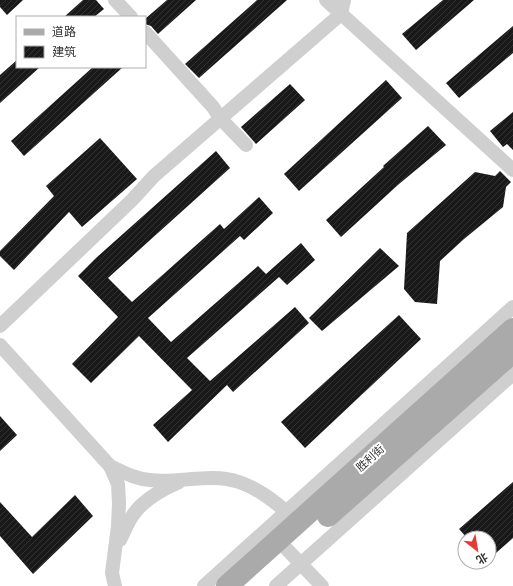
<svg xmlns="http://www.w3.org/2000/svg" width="513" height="586" viewBox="0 0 513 586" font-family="Helvetica,'Noto Sans SC',sans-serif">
  <defs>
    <pattern id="building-hatch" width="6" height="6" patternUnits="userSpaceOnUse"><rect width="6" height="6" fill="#191919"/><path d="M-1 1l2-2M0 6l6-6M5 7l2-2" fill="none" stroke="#323232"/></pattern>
  </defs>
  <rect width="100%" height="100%" fill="#fff"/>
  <g fill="url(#building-hatch)">
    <path d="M0 0H23L7 15 0 7Z"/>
    <path d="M83 0H96L104 9 94 17H64Z"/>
    <path d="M167 0H196L158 34 151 26 145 24V19Z"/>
    <path d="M257 0H287L199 78 185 64Z"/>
    <path d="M443 0H474L416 50 402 34Z"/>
    <path d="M513 26V53L459 98 446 83Z"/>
    <path d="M17 60V67H40L0 103V75Z"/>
    <path d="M93 67H123L24 156 11 141Z"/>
    <path d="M386 80 402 98 299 191 284 174Z"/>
    <path d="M290 84 305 100 256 144 241 127Z"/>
    <path d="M513 112V150L507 144 503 147 490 131Z"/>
    <path d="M428 126 446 145 399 184 341 237 326 220 384 167 383 166Z"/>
    <path d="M100 138 137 179 82 227 69 212 14 270 0 256V251L54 196 46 186Z"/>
    <path d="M216 151 230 168 108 278 132 302 220 224 224 229 259 197 273 213 244 240 240 236 148 318 171 342 258 266 266 274 301 243 315 260 287 285 279 277 187 358 210 381 295 307 309 323 233 392 227 385 168 442 153 425 192 390 139 336 91 383 72 364 118 317 78 276 96 258Z"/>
    <path d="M500 171 511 182 506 187 503 207 464 239 440 261 437 304 415 302 404 289 407 233 475 172 495 176Z"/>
    <path d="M380 248 399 266 322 331 309 318Z"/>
    <path d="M399 315 421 339 305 448 281 422Z"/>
    <path d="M0 416 17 435 0 451Z"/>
    <path d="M513 482V538L489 559V538H467L459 529Z"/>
    <path d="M75 495 93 516 33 574 0 536V502L32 537Z"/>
  </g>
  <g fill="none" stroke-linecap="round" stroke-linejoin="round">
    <g stroke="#cfcfcf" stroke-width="14">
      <path d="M115 0 131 17"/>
      <path d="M326 0 513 170"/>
      <path d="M145 32 213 107 220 118 246 145"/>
      <path d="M0 326 132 200 154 176 341 14 344 0"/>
      <path d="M0 345 110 466 118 484 119 503 118 526 112 573 115 586"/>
      <path d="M110 466C123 472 135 479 150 480 179 484 210 472 239 482 260 489 276 503 293 517"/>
      <path d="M120 540C124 532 128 522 133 515 143 500 163 489 179 482"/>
      <path d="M278 540 322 586"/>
      <path d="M204 586 513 307"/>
      <path d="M276 586 513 374"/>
    </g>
    <g stroke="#aaa" stroke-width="22">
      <path d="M328 516 513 352"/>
      <path d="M227 586 513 329"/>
    </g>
  </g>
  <g text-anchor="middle" stroke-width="4" stroke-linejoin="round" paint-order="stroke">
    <g font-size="11" fill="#323232" stroke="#fff">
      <text transform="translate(370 458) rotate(-42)" y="4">胜利街</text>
    </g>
  </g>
  <rect x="16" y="16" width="130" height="52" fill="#ffffff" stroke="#adadad"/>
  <rect x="24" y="29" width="20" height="6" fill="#aaaaaa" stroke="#adadad"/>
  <text x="52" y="36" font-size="12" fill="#323232">道路</text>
  <rect x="24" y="46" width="20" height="12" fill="url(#building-hatch)" stroke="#adadad"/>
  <text x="52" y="56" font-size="12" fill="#323232">建筑</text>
  <g transform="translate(477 550) rotate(149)"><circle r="19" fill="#ffffff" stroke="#adadad"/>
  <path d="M0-3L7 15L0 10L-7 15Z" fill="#e83a34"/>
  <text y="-6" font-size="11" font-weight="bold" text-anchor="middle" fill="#323232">北</text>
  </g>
</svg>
